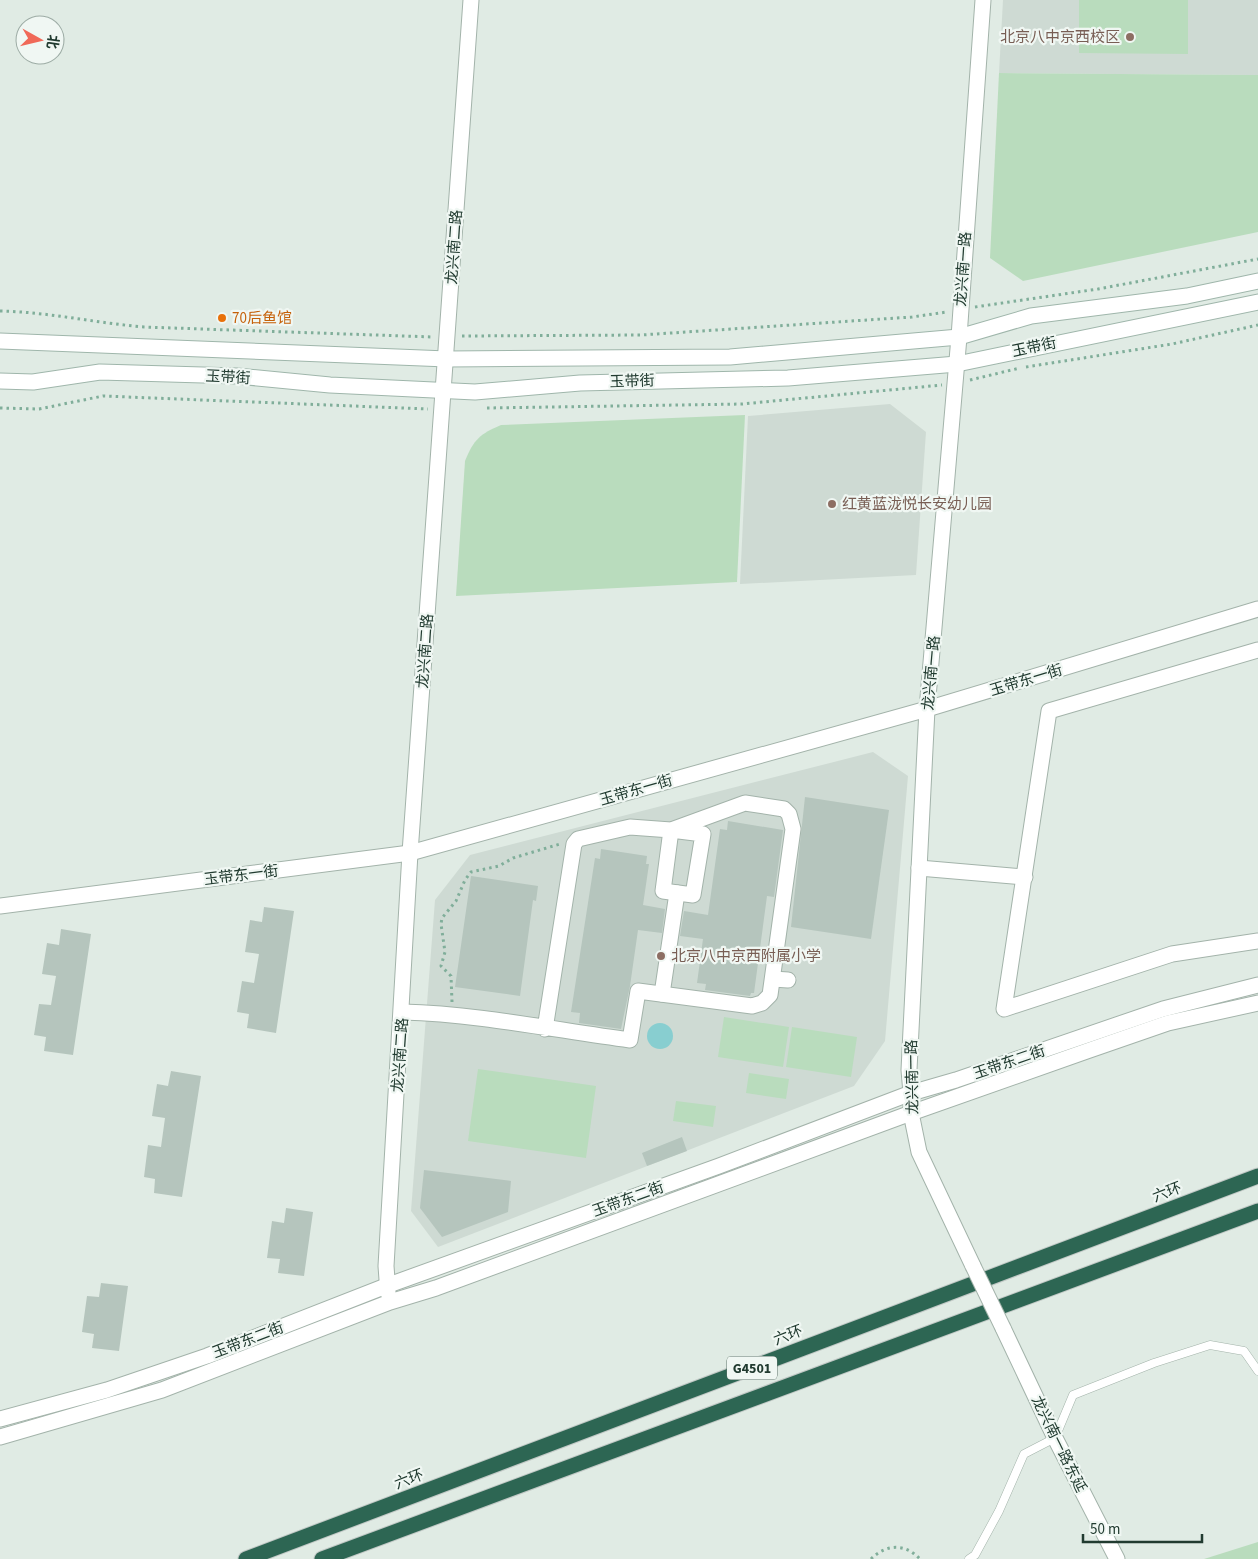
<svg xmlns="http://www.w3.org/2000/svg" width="1258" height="1559" viewBox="0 0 1258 1559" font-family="'Source Sans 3','Noto Sans SC',sans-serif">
  <rect width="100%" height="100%" fill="#e0ebe4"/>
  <g fill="#cedad3">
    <path d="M1003 0H1258V75L999 73Z"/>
    <path d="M890 404 926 432 916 575 740 584 748 416Z"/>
    <path d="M873 752 908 776 885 1041 854 1086 438 1247 411 1211 435 900 470 855Z"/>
  </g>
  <g fill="#b9dcbd">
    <path d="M1079 0H1188V54L1079 53Z"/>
    <path d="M999 73 1258 75V232L1023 281 990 258Z"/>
    <path d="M745 415 737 582 456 596 465 461C474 439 480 434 501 425Z"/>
    <path d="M724 1017 789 1027 783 1067 718 1057Z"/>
    <path d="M792 1027 857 1037 851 1077 786 1067Z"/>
    <path d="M478 1069 596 1086 586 1158 468 1141Z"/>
    <path d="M749 1073 789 1079 786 1099 746 1093Z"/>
    <path d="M676 1101 716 1106 713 1127 673 1121Z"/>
    <path d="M1258 1542V1559H1204Z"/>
  </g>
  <circle fill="#88ced0" cx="660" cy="1036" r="13"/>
  <g fill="#b5c5bd">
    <path d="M805 797 889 810 871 939 791 927Z"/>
    <path d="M728 821 783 830 774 897 767 896 754 993H751L750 996 705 990 706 984 697 983 703 939 680 936 684 911 708 915 720 829 727 830Z"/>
    <path d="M601 849 647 856 646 864H649L643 905 665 909 662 933 638 930 630 986 621 1029 579 1023 580 1013 571 1012 595 858 600 859Z"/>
    <path d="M471 876 538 886 536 901 533 900 520 996 455 987Z"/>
    <path d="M264 907 294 911 276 1033 247 1028 249 1014 237 1012 242 981 254 983 259 954 245 952 250 920 262 922Z"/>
    <path d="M61 929 91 934 73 1055 44 1051 46 1037 34 1035 39 1004 51 1005 56 976 42 974 47 943 59 945Z"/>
    <path d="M171 1071 201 1076 182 1197 154 1193 155 1179 144 1177 148 1145 161 1147 165 1118 152 1116 157 1084 168 1086Z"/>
    <path d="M682 1137 687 1151 647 1166 642 1153Z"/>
    <path d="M424 1170 511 1181 508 1212 442 1237 420 1208Z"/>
    <path d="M286 1208 313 1212 304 1276 278 1273 280 1259 267 1258 272 1221 284 1223Z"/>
    <path d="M101 1283 128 1286 119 1351 92 1348 94 1334 82 1332 87 1296 99 1297Z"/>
  </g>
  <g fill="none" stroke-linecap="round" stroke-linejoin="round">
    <g stroke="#a3b3aa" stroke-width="9">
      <path id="service" d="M969 1559 975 1555 999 1511 1024 1454 1055 1438 1073 1395 1154 1363 1210 1345 1244 1351 1258 1371"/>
    </g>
    <g stroke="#a3b3aa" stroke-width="17">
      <g id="minor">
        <path d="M1258 650 1049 711 1004 1009 1172 954 1258 941"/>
        <path d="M919 868 1025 877"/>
        <path d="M0 906 410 853 927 709 1258 609"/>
        <path d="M773 979 788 980"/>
        <path d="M662 994 677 893"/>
        <path d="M403 1012C478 1014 555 1030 630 1040L638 991 752 1006 762 1003 770 995 793 829 789 814 784 809 745 803 671 830 663 891 693 895 703 834 671 830 630 827 578 839 574 844 545 1029"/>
        <path d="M1003 1328 1055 1438 1117 1559"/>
      </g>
    </g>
    <g stroke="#a3b3aa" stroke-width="17">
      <g id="tertiary">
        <path d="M973 1266 919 1152 911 1113V1093L909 1070 927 709 959 337 983 0"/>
        <path d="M388 1293 386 1266 410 853 471 0"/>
        <path d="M0 1419 107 1390 207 1356 386 1286 719 1166 911 1093 956 1080 1163 1009 1258 985"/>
        <path d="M0 1437 162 1390 390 1302 436 1288 911 1113 1087 1051 1168 1023 1258 1003"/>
      </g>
    </g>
    <g stroke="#9fb6ab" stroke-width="17">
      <g id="secondary">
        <path d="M0 341 447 359 730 357 959 337 1031 316 1187 296 1258 281"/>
        <path d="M0 381 33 382 100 372 237 376 330 385 475 392 580 383 788 378 957 364 1258 302"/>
      </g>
    </g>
    <g stroke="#c1c8c5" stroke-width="17">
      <g id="motorway">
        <path d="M246 1559 1258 1176"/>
        <path d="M322 1559 1258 1211"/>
      </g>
    </g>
    <g stroke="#80ae9a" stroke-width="3" stroke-dasharray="2.5 4" stroke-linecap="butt">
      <path d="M975 307 1098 289 1258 259"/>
      <path d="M0 311C49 312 95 323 144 327L433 337"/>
      <path d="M462 336 641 335 912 317 947 312"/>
      <path d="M1026 367 1172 344 1258 325"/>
      <path d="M970 380 1020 368"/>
      <path d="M0 408 39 409 103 396 428 409"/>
      <path d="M487 408 742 404 942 385"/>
      <path d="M452 1002 451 976 441 966 445 952 441 924 442 918 456 901 465 880 471 872 499 866 513 858 560 844"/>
      <path d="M871 1559C886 1544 905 1543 920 1559"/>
    </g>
    <use href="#service" stroke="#fff" stroke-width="8"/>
    <use href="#minor" stroke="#fff" stroke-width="15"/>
    <use href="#tertiary" stroke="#fff" stroke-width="15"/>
    <use href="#secondary" stroke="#fff" stroke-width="15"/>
    <use href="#motorway" stroke="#2d6653" stroke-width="15"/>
    <g stroke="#a3b3aa" stroke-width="17" stroke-linecap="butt">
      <path id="minor-bridge" d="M973 1266 1003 1328"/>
    </g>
    <use href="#minor-bridge" stroke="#fff" stroke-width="15"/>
  </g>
  <g fill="#8d6e63" stroke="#f0f7f3" stroke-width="2">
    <circle cx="1130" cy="37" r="5"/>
    <circle cx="832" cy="504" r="5"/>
    <circle cx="661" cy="956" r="5"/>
  </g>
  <circle fill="#e8710a" stroke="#f0f7f3" stroke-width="2" cx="222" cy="318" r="5"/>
  <g text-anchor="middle" stroke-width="4.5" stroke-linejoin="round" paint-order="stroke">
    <rect fill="#f0f7f3" stroke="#5f736a" stroke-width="1" x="727" y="1356.5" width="50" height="23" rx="4"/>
    <g font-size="14" font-weight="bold" fill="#213b30">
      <text x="752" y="1373">G4501</text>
    </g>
    <g font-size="15" fill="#785e54" stroke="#f0f7f3" text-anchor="start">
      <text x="1120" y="42" text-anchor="end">北京八中京西校区</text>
      <text x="842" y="509">红黄蓝泷悦长安幼儿园</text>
      <text x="671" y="961">北京八中京西附属小学</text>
    </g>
    <g font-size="15" fill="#213b30" stroke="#f0f7f3">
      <text transform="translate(454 247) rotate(-86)" y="5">龙兴南二路</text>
      <text transform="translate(963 269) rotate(-86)" y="5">龙兴南一路</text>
      <text transform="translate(1034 347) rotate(-12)" y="5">玉带街</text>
      <text transform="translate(228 377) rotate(3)" y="5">玉带街</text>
      <text transform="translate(632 381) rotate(-2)" y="5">玉带街</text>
      <text transform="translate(425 651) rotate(-86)" y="5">龙兴南二路</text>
      <text transform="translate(931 673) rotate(-85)" y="5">龙兴南一路</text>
      <text transform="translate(1026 680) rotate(-17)" y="5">玉带东一街</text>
      <text transform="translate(636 790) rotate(-16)" y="5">玉带东一街</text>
      <text transform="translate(241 875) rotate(-7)" y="5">玉带东一街</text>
      <text transform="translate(400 1055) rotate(-86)" y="5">龙兴南二路</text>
      <text transform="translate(1009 1062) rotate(-19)" y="5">玉带东二街</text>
      <text transform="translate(912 1077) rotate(-91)" y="5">龙兴南一路</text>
      <text transform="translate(1167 1192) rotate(-21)" y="5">六环</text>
      <text transform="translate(628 1199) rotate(-20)" y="5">玉带东二街</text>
      <text transform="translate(788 1335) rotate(-21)" y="5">六环</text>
      <text transform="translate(248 1340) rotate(-21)" y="5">玉带东二街</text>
      <text transform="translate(1059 1444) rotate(64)" y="5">龙兴南一路东延</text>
      <text transform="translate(409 1479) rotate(-21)" y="5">六环</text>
    </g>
    <g font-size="15" fill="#c56008" stroke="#f0f7f3" text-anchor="start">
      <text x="232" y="323">70后鱼馆</text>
    </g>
  </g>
  <g transform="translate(40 40) rotate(98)"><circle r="24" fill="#f0f7f3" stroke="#9daca5"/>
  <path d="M0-4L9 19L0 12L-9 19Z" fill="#f06958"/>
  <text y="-8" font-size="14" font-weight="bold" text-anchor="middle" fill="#213b30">北</text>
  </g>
  <path d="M1083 1534v8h119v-8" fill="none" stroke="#213b30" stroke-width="2.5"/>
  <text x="1090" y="1534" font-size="15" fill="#213b30" stroke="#f0f7f3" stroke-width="4" paint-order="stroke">50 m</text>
</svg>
